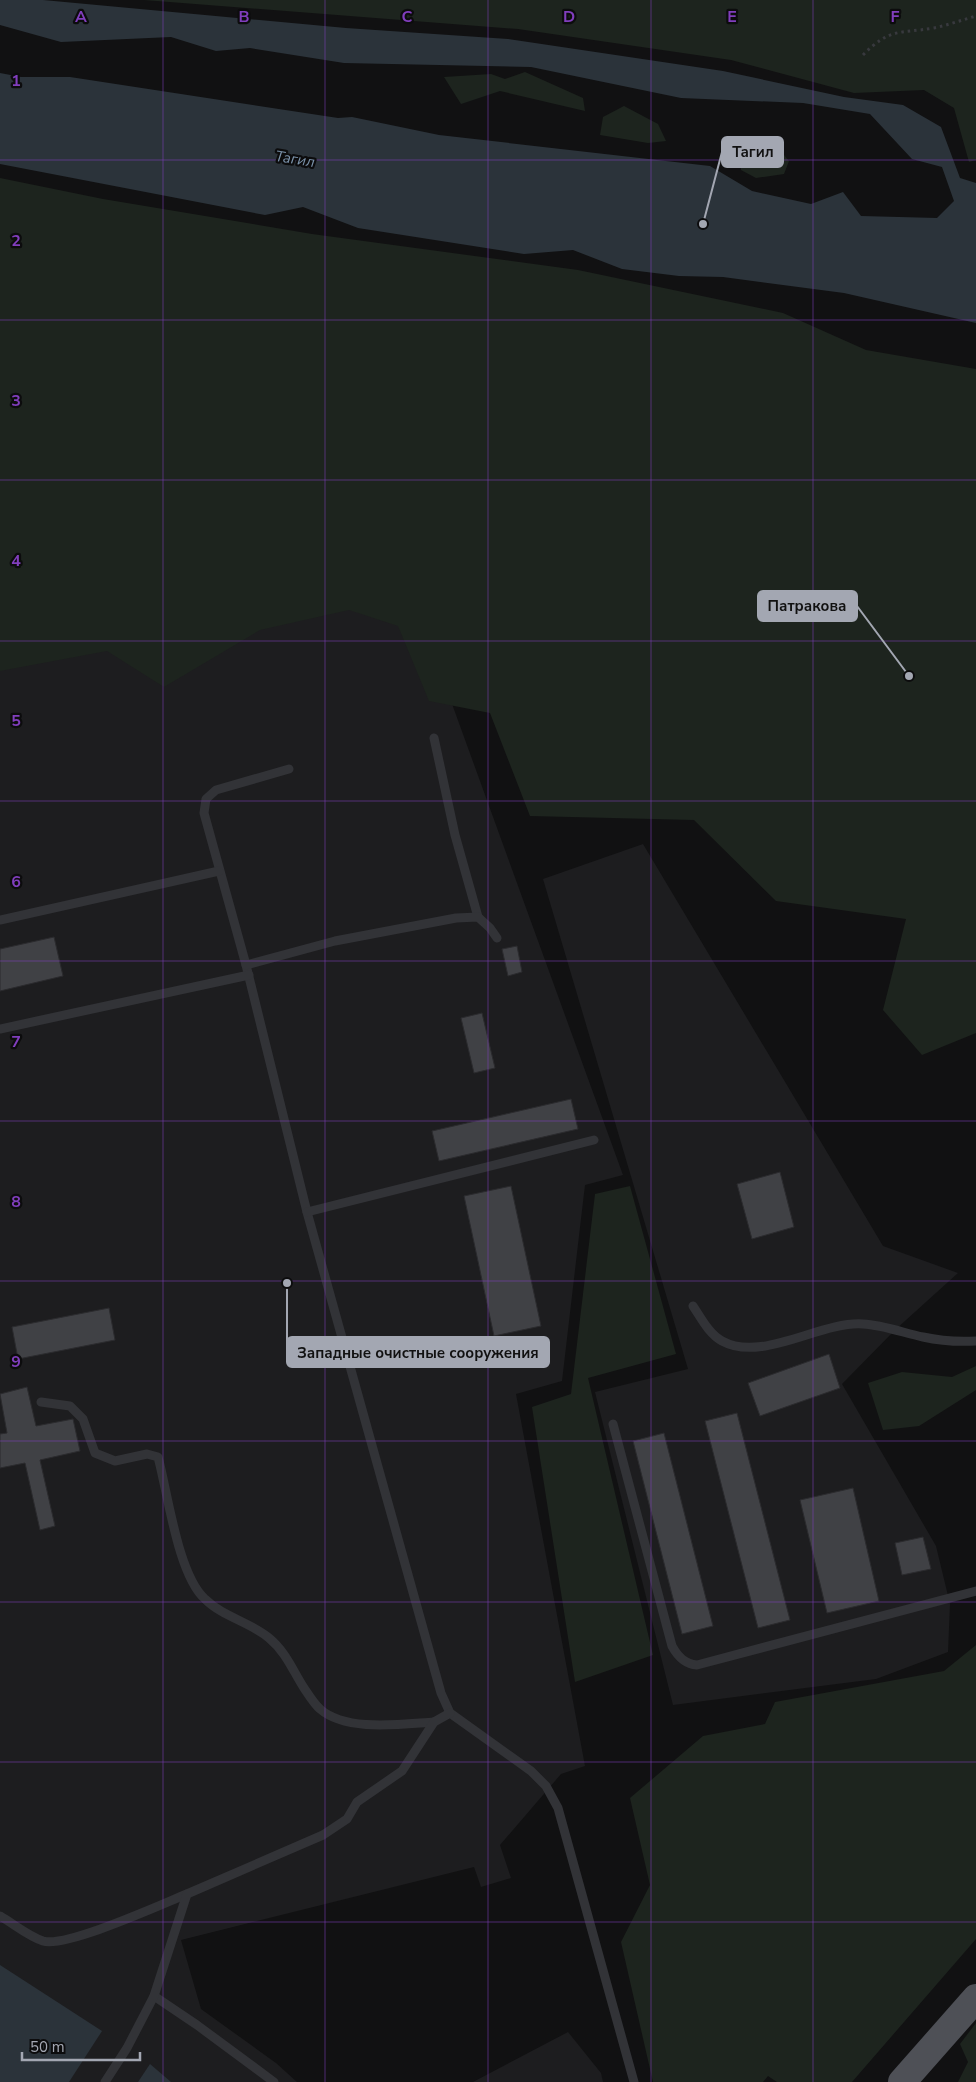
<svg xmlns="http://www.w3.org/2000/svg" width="976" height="2082" viewBox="0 0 976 2082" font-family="'Nunito Sans',sans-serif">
  <rect width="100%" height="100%" fill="#111112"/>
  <g fill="#1d1d1f">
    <path d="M0 471 427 635 623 1175 585 1185 562 1381 516 1394 585 1766 561 1774 500 1845 511 1878 481 1887 474 1867 181 1940 201 2009 276 2063 297 2082H0Z"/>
    <path d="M643 844 883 1246 958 1273 895 1330 842 1384 936 1546 950 1604 948 1652 876 1679 673 1705 595 1392 688 1369 543 879Z"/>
    <path d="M568 2032 601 2073 603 2082H473Z"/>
  </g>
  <g fill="#1d241e">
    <path d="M144 0H976V160L969 162 954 108 924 90 854 93 731 60 518 29Z"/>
    <path d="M525 72 583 98 585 111 500 91 461 104 444 77 491 74 505 79Z"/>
    <path d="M624 106 658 124 666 141 648 143 600 135 603 117Z"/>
    <path d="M756 138H770L789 161 784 174 756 178 741 170 740 154Z"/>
    <path d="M0 178 103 199 312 234 578 270 783 313 866 350 976 369V1033L922 1055 883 1010 906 919 776 901 694 820 530 816 490 713 429 701 398 626 349 610 260 630 164 687 107 651 0 671Z"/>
    <path d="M630 1186 676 1354 588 1378 653 1655 575 1682 532 1407 571 1394 595 1194Z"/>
    <path d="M976 1366V1390L919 1426 883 1430 868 1383 902 1372 952 1377Z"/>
    <path d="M976 1645V1939L852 2082H777L768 2076 763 2082H653L621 1942 650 1885 630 1798 703 1736 765 1724 775 1702 944 1671Z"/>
    <path d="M976 2023V2082H958L968 2062 960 2044Z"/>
  </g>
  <g fill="#2b333a">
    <path d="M0 0H43L346 28 508 39 723 71 844 97 903 105 941 127 960 178 976 183V323L844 293 723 277 679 276 622 269 573 250 524 254 358 228 303 207 265 215 0 164V73L21 77H70L338 118 352 117 439 135 710 166 752 191 811 204 843 192 861 216 937 218 954 201 942 167 912 159 870 114 803 103 681 98 531 67 344 63 250 48 216 51 171 37 61 42 0 25Z"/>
    <path d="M0 1965 102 2031 69 2082H0Z"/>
    <path d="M150 2064 171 2082H138Z"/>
  </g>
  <g fill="#404145" stroke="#2b2b2e">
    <path d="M54 937 63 976 0 991V949Z"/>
    <path d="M517 946 522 972 508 976 502 949Z"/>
    <path d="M482 1013 495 1068 474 1073 461 1018Z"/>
    <path d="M571 1099 578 1129 439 1161 432 1131Z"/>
    <path d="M780 1172 794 1227 752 1239 737 1184Z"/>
    <path d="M511 1186 541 1326 494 1336 464 1196Z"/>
    <path d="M109 1308 115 1340 18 1359 12 1327Z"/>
    <path d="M829 1354 840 1388 760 1416 748 1383Z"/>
    <path d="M27 1387 36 1426 73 1419 80 1451 40 1460 55 1526 40 1530 25 1463 0 1468V1434L7 1433 0 1394Z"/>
    <path d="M737 1413 790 1620 758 1628 705 1421Z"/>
    <path d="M664 1433 713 1626 682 1634 633 1441Z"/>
    <path d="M853 1488 879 1601 827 1613 800 1500Z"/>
    <path d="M923 1537 931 1569 902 1575 895 1543Z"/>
  </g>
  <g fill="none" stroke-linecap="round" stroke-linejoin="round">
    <path stroke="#38393e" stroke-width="3" stroke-dasharray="2.5 4" stroke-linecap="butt" d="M863 55C891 27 899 34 934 28 948 25 962 20 976 16"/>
    <g stroke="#323337" stroke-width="9">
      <path d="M434 738 455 835 478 917"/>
      <path d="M289 769 216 790 206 799 204 813 246 965 307 1212 441 1693 450 1713 531 1771 546 1786 558 1808 634 2082"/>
      <path d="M0 920 219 871"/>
      <path d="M246 965 335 941 456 918 478 917 490 928 497 938"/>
      <path d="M0 1029 249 975"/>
      <path d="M307 1212 594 1140"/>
      <path d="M693 1306C701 1318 709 1334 722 1341 762 1363 820 1321 863 1324 883 1325 904 1333 923 1337 941 1341 958 1342 976 1341"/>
      <path d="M41 1402 70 1406 83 1419 95 1453 115 1461 147 1454 158 1457C168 1494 178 1575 205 1599 223 1617 250 1622 269 1638 286 1652 293 1671 304 1688 308 1694 314 1704 320 1709 346 1732 401 1724 434 1722"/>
      <path d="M613 1424 672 1646C678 1657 685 1664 697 1665L976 1591"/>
      <path d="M0 1916C14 1924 28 1936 43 1941 66 1948 162 1904 187 1894"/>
      <path d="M154 1996 197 2025 274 2082"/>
      <path d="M105 2082 127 2048 154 1996 187 1894 323 1835 347 1819 357 1802 402 1771 434 1722 450 1713"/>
    </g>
    <path stroke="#4e5056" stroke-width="28" d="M902 2082 976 1998"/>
  </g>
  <path fill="none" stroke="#813ebd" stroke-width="1" stroke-opacity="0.55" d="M163 0V2082M325 0V2082M488 0V2082M651 0V2082M813 0V2082M0 160H976M0 320H976M0 480H976M0 641H976M0 801H976M0 961H976M0 1121H976M0 1281H976M0 1441H976M0 1602H976M0 1762H976M0 1922H976"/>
  <g text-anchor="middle" stroke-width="4.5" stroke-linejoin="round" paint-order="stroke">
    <g font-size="15" font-style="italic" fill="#7b93ab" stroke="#0c0c0d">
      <text transform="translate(295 159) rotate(9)" y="5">Тагил</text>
    </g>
  </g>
  <g font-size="16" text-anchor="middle" font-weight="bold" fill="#813ebd" stroke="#0c0c0d" stroke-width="4.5" stroke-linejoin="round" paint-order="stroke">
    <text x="81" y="22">A</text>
    <text x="244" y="22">B</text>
    <text x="407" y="22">C</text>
    <text x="569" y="22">D</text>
    <text x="732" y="22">E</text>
    <text x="895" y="22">F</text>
    <text x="16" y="86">1</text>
    <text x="16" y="246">2</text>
    <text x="16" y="406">3</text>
    <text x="16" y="566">4</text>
    <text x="16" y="726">5</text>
    <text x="16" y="887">6</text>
    <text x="16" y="1047">7</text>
    <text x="16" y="1207">8</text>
    <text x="16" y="1367">9</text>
  </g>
  <path fill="none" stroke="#a3a7b2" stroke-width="2" d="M703 224L722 152M909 676L857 606M287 1283L287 1352"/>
  <g fill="#a3a7b2" stroke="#0c0c0d" stroke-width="2">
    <circle cx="703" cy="224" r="5"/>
    <circle cx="909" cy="676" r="5"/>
    <circle cx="287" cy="1283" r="5"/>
  </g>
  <g fill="#a3a7b2" stroke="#a3a7b2" stroke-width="2">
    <rect x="722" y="137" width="61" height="30" rx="5"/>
    <rect x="758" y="591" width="99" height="30" rx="5"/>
    <rect x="287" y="1337" width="262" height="30" rx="5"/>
  </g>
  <g font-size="15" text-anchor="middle" font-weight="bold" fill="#111">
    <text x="753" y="157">Тагил</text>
    <text x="807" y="611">Патракова</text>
    <text x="418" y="1358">Западные очистные сооружения</text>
  </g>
  <path d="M22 2052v8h118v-8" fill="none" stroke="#a3a7b2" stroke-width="2.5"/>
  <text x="30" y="2052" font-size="15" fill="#a3a7b2" stroke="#0c0c0d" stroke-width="4" paint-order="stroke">50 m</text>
</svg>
